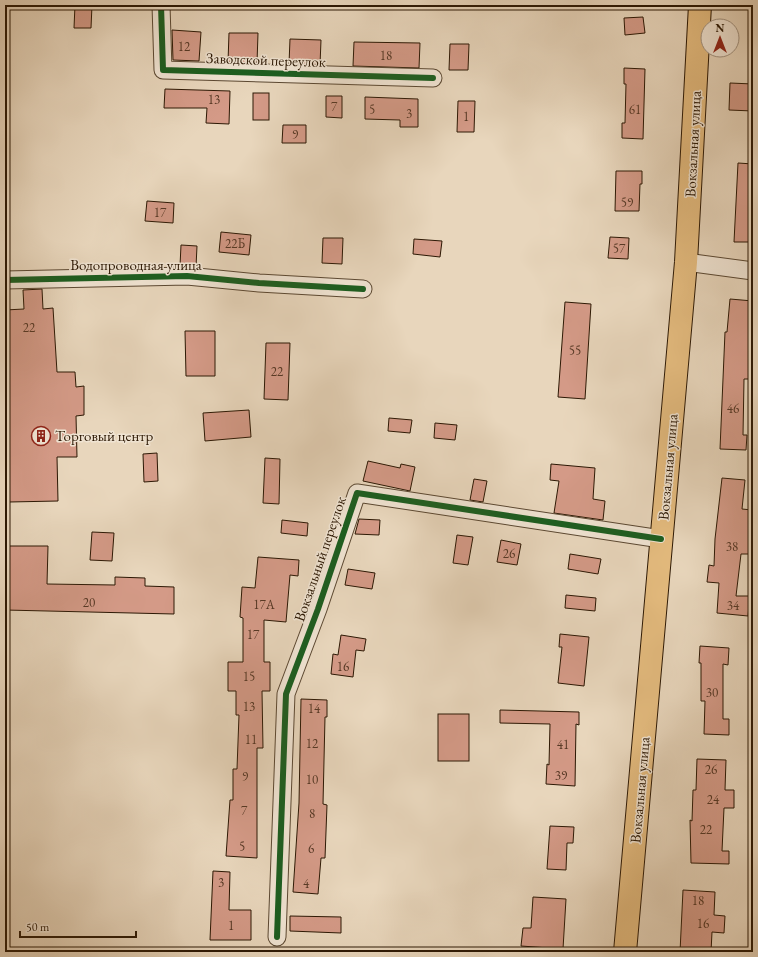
<svg xmlns="http://www.w3.org/2000/svg" width="758" height="957" viewBox="0 0 758 957" font-family="'EB Garamond',serif">
  <rect width="100%" height="100%" fill="#e8d6bc"/>
  <filter id="stains"><feTurbulence type="fractalNoise" baseFrequency=".005" numOctaves="4"/><feColorMatrix values="0 0 0 0 .2 0 0 0 0 .09 0 0 0 0 .02 0 0 0 .5 -.17"/></filter>
  <radialGradient id="worn" r=".72"><stop offset=".6" stop-color="#630" stop-opacity="0"/><stop offset="1" stop-color="#630" stop-opacity=".3"/></radialGradient>
  <g fill="#d49a87" stroke="#2c1804">
    <path d="M75 5H92L91 28H74Z"/>
    <path d="M643 17 645 33 625 35 624 18Z"/>
    <path d="M172 30 201 32 199 61 173 60Z"/>
    <path d="M229 33H258L257 63 228 62Z"/>
    <path d="M290 39 321 40 320 65 289 64Z"/>
    <path d="M354 42 420 43 419 68 353 66Z"/>
    <path d="M450 44H469L468 70H449Z"/>
    <path d="M624 68 645 69 643 139 622 138V123H625L626 84H624Z"/>
    <path d="M730 83 753 84V111L729 110Z"/>
    <path d="M165 89 230 91 229 124 206 123 207 108H164Z"/>
    <rect x="253" y="93" width="16" height="27"/>
    <path d="M326 96H342V118L326 117Z"/>
    <path d="M365 97 418 99V127H400V120L365 119Z"/>
    <path d="M458 101H475L474 132H457Z"/>
    <path d="M283 125H306V143H282Z"/>
    <path d="M738 163 753 164V242H734Z"/>
    <path d="M616 171H642V184H640L639 211H615Z"/>
    <path d="M147 201 174 203 173 223 145 221Z"/>
    <path d="M221 232 251 235 249 255 219 252Z"/>
    <path d="M610 237 629 238 628 259 608 258Z"/>
    <path d="M323 238H343L342 264 322 263Z"/>
    <path d="M414 239 442 241 440 257 413 254Z"/>
    <path d="M181 245 197 246 196 267 180 266Z"/>
    <path d="M42 289 43 309 53 308 57 372H75L76 387 84 386V415L76 416 77 457H57L58 501 9 502 8 476H5V310L24 309 23 290Z"/>
    <path d="M730 299 753 301V379H744L743 435H747L746 450 720 449 725 332H727Z"/>
    <path d="M565 302 591 304 585 399 558 397Z"/>
    <path d="M185 331H215V376H186Z"/>
    <path d="M266 343H290L288 400 264 399Z"/>
    <path d="M249 410 251 437 205 441 203 413Z"/>
    <path d="M389 418 412 420 410 433 388 431Z"/>
    <path d="M435 423 457 425 455 440 434 438Z"/>
    <path d="M157 453 158 481 144 482 143 454Z"/>
    <path d="M265 458 280 459 279 504 263 503Z"/>
    <path d="M368 461 400 468 401 464 415 467 410 491 363 481Z"/>
    <path d="M551 464 595 468 593 499 605 501 603 520 554 513 559 481 550 480Z"/>
    <path d="M722 478 745 480 742 509 752 510 749 554H741L736 596H750L748 616 717 613 719 583 707 582 709 565 714 566 715 539Z"/>
    <path d="M474 479 487 481 483 502 470 500Z"/>
    <path d="M359 519 380 520 379 535 355 534Z"/>
    <path d="M282 520 308 523 307 536 281 533Z"/>
    <path d="M92 532 114 533 112 561 90 560Z"/>
    <path d="M457 535 473 537 468 565 453 563Z"/>
    <path d="M501 540 521 544 517 565 497 562Z"/>
    <path d="M5 546H48L47 584 115 585V577L145 578V586L174 587V614L5 610Z"/>
    <path d="M570 554 601 559 598 574 568 569Z"/>
    <path d="M258 557 299 560 298 576 290 575 286 622 264 620V662H270V691H262L263 748H257V858L226 856 230 800H233V769H237L239 715H236V691H228V662H243V618L240 617 242 587 255 588Z"/>
    <path d="M348 569 375 573 372 589 345 585Z"/>
    <path d="M566 595 596 598 595 611 565 608Z"/>
    <path d="M560 634 589 637 584 686 558 683 562 647H559Z"/>
    <path d="M341 635 366 639 364 651 356 650 353 677 331 674 333 654 338 655Z"/>
    <path d="M700 646 729 648 728 665 723 664V719H729V735L704 734 705 701H701V663H699Z"/>
    <path d="M301 699 327 700V717H325L323 804 327 805 325 858H321L318 894 293 892 299 803Z"/>
    <path d="M500 710 579 712V725L576 724 575 786 546 784 547 764 549 765 550 724 500 723Z"/>
    <rect x="438" y="714" width="31" height="47"/>
    <path d="M697 759 726 760 725 790H734V808H724L722 851H729V864L691 863 690 820 692 821 693 790H696Z"/>
    <path d="M550 826 574 827 573 843H567L566 870 547 869Z"/>
    <path d="M213 871 230 872 229 910H251V940H210Z"/>
    <path d="M683 890 715 892 714 915 725 916 724 933 712 932 711 952H680Z"/>
    <path d="M533 897 566 899 563 949 521 946 523 928H531Z"/>
    <path d="M290 916 341 917V933L290 931Z"/>
  </g>
  <g fill="none" stroke-linecap="round" stroke-linejoin="round">
    <g stroke="#5b4832" stroke-width="19">
      <g id="street">
        <path d="M161 5 163 70 433 78"/>
        <path d="M686 262 753 271"/>
        <path d="M5 280 187 276 259 283 363 289"/>
        <path d="M277 937 286 694 318 609 357 493 661 539"/>
      </g>
    </g>
    <g stroke="#2c1804" stroke-width="24">
      <path id="primary" d="M625 952 686 262 700 5"/>
    </g>
    <use href="#street" stroke="#f0e4d3" stroke-width="17"/>
    <use href="#primary" stroke="#e4bb7e" stroke-width="22"/>
    <g stroke="#f0e4d3" stroke-width="8">
      <g id="cycleway">
        <path d="M161 5 163 70 433 78"/>
        <path d="M5 280 187 276 259 283 363 289"/>
        <path d="M277 937 286 694 318 609 357 493 661 539"/>
      </g>
    </g>
    <use href="#cycleway" stroke="#1b5e20" stroke-width="6"/>
  </g>
  <defs>
    <g id="building-ring" transform="scale(1)"><circle r="9.5" fill="#f0e4d3" stroke="#8f2418" stroke-width="1.5"/><path d="M-4-6H4V6H1V3H-1V6H-4ZM-2.5-4.3h1.7v1.8h-1.7ZM.8-4.3h1.7v1.8H.8ZM-2.5-1h1.7V.8h-1.7ZM.8-1h1.7V.8H.8Z" fill="#8f2418"/></g>
  </defs>
  <g fill-rule="evenodd">
    <use href="#building-ring" x="41" y="436"/>
  </g>
  <g text-anchor="middle" stroke-width="3" stroke-linejoin="round" paint-order="stroke">
    <g font-size="13" fill="#563825">
      <text x="184" y="51">12</text>
      <text x="386" y="60">18</text>
      <text x="214" y="104">13</text>
      <text x="334" y="111">7</text>
      <text x="372" y="114">5</text>
      <text x="635" y="114">61</text>
      <text x="409" y="118">3</text>
      <text x="466" y="121">1</text>
      <text x="295" y="139">9</text>
      <text x="627" y="207">59</text>
      <text x="160" y="217">17</text>
      <text x="235" y="248">22Б</text>
      <text x="619" y="253">57</text>
      <text x="29" y="332">22</text>
      <text x="575" y="355">55</text>
      <text x="277" y="376">22</text>
      <text x="733" y="413">46</text>
      <text x="732" y="551">38</text>
      <text x="509" y="558">26</text>
      <text x="89" y="607">20</text>
      <text x="264" y="609">17А</text>
      <text x="733" y="610">34</text>
      <text x="253" y="639">17</text>
      <text x="343" y="671">16</text>
      <text x="249" y="681">15</text>
      <text x="712" y="697">30</text>
      <text x="249" y="711">13</text>
      <text x="314" y="713">14</text>
      <text x="251" y="744">11</text>
      <text x="312" y="748">12</text>
      <text x="563" y="749">41</text>
      <text x="711" y="774">26</text>
      <text x="561" y="780">39</text>
      <text x="245" y="781">9</text>
      <text x="312" y="784">10</text>
      <text x="713" y="804">24</text>
      <text x="244" y="815">7</text>
      <text x="312" y="818">8</text>
      <text x="706" y="834">22</text>
      <text x="242" y="851">5</text>
      <text x="311" y="853">6</text>
      <text x="221" y="887">3</text>
      <text x="306" y="888">4</text>
      <text x="698" y="905">18</text>
      <text x="703" y="928">16</text>
      <text x="231" y="930">1</text>
    </g>
    <g font-size="15" fill="#2c1804" stroke="#f0e4d3">
      <text transform="translate(266 60) rotate(2)" y="5">Заводской переулок</text>
      <text transform="translate(693 144) rotate(-87)" y="5">Вокзальная улица</text>
      <text x="136" y="270">Водопроводная улица</text>
      <text transform="translate(668 467) rotate(-85)" y="5">Вокзальная улица</text>
      <text transform="translate(320 559) rotate(-71)" y="5">Вокзальный переулок</text>
      <text transform="translate(640 790) rotate(-85)" y="5">Вокзальная улица</text>
    </g>
    <g font-size="15" fill="#2c1804" stroke="#f0e4d3" text-anchor="start">
      <text x="55" y="441">Торговый центр</text>
    </g>
  </g>
  <rect width="758" height="957" fill="none" stroke="#e8d6bc" stroke-width="20"/>
  <rect x="6" y="6" width="746" height="945" fill="none" stroke="#2c1804" stroke-width="2"/>
  <rect x="10" y="10" width="738" height="937" fill="none" stroke="#2c1804"/>
  <g transform="translate(720 38)"><circle r="19" fill="#f0e4d3" stroke="#a29280"/>
  <path d="M0-3L7 15L0 10L-7 15Z" fill="#8f2418"/>
  <text y="-6" font-size="11" font-weight="bold" text-anchor="middle" fill="#2c1804">N</text>
  </g>
  <path d="M20 931v6h116v-6" fill="none" stroke="#2c1804" stroke-width="2"/>
  <text x="26" y="931" font-size="12" fill="#2c1804" stroke="#f0e4d3" stroke-width="3" paint-order="stroke">50 m</text>
  <rect width="100%" height="100%" filter="url(#stains)"/>
  <rect width="100%" height="100%" fill="url(#worn)"/>
</svg>
